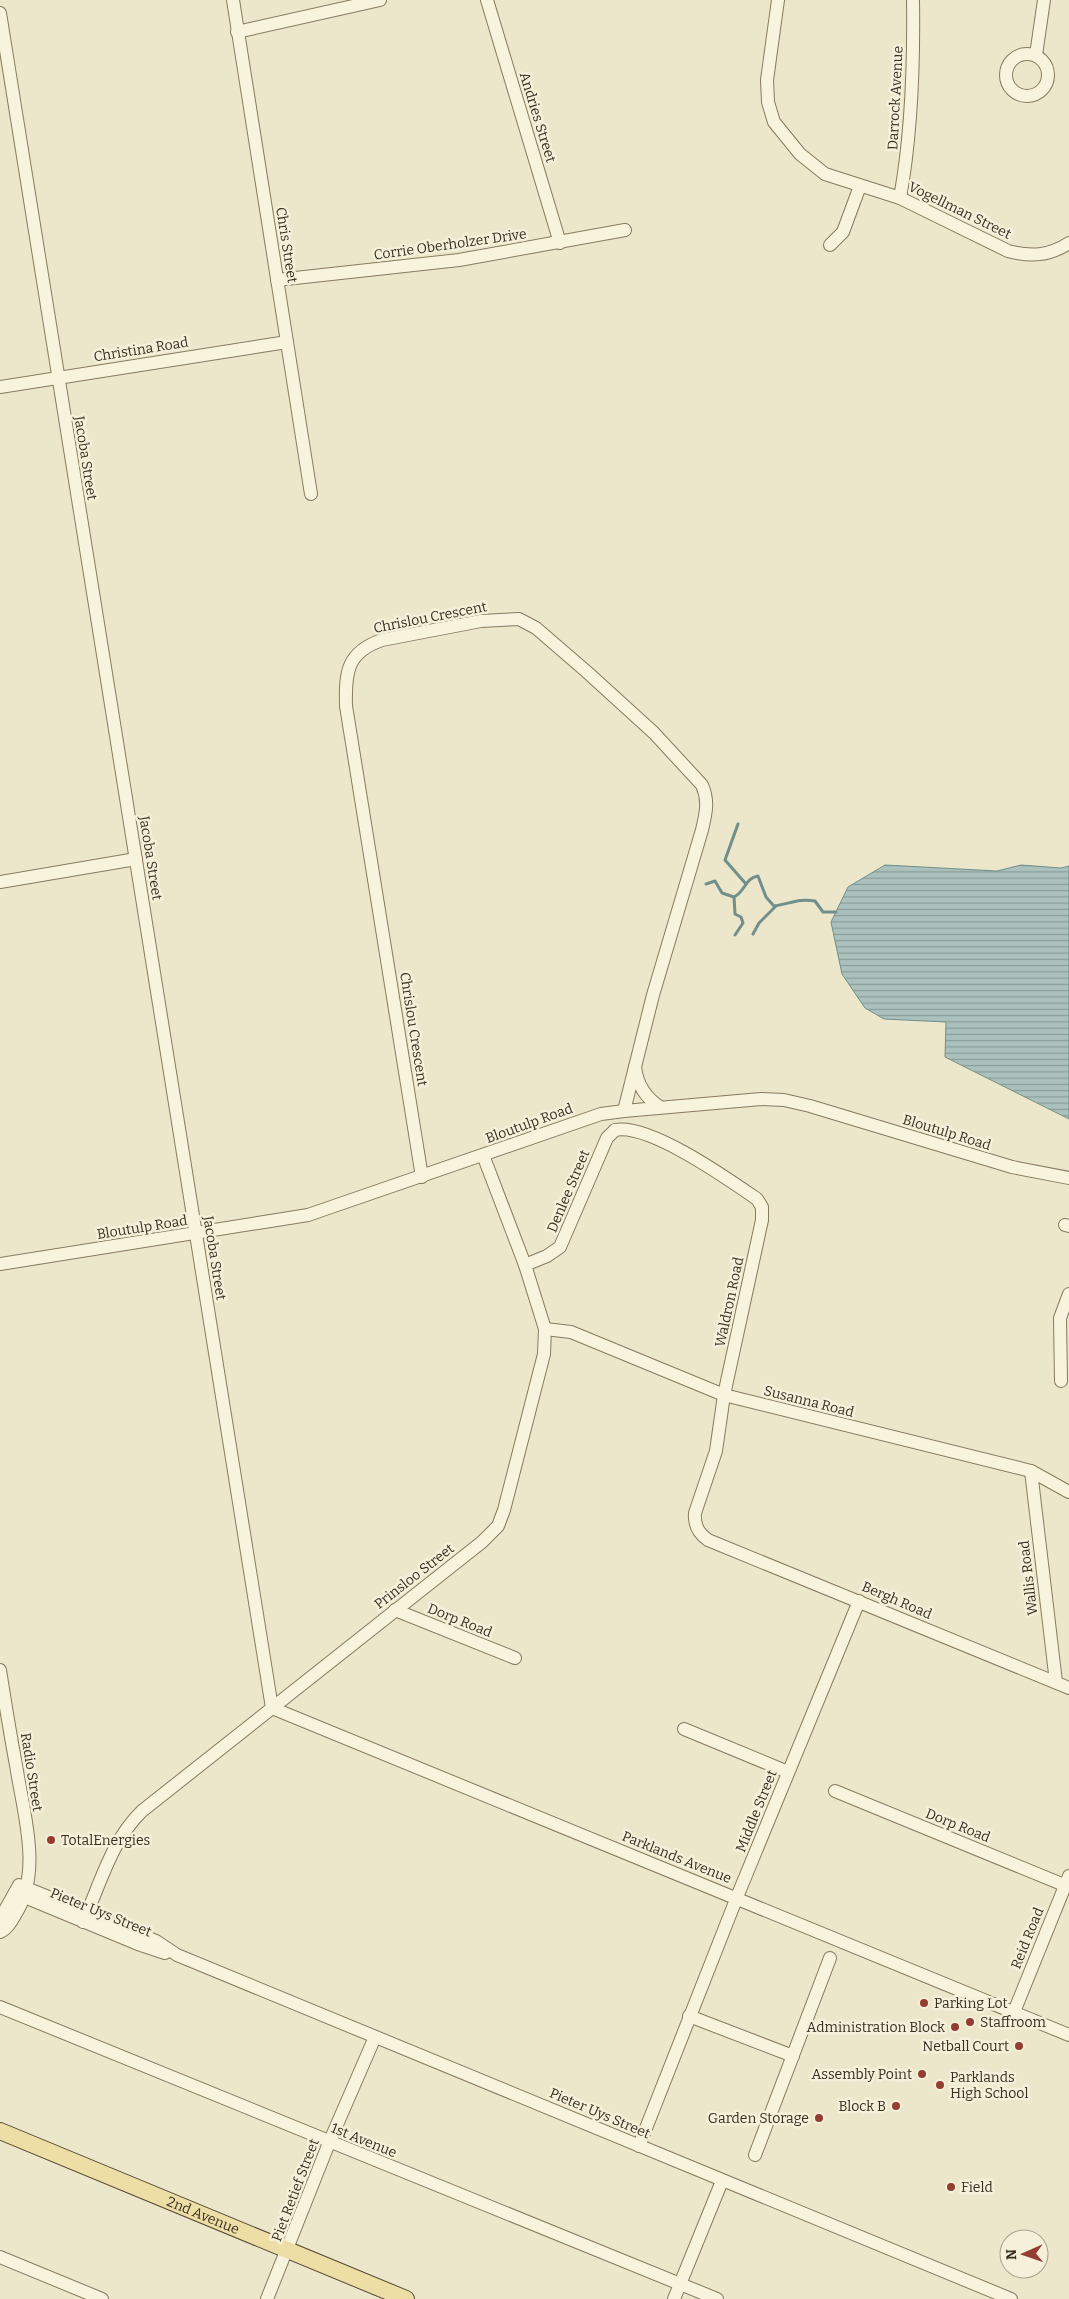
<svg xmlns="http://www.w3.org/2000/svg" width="1069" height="2299" viewBox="0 0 1069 2299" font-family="Bitter,serif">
  <defs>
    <pattern id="water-rules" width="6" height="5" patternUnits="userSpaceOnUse" patternTransform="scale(1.25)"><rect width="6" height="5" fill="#aac1bd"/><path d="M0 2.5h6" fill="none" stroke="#8b9d99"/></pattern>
  </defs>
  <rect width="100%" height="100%" fill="#ece6ca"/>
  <path fill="url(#water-rules)" stroke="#718f8b" d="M885 865 997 871 1021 865 1061 868 1069 866V1119L945 1057 946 1022 884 1019 865 1008 842 974 831 922 848 887Z"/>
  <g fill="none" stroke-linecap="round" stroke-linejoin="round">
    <g stroke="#718f8b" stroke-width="3">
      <path d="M738 824 725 860 746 884"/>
      <path d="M706 884 715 881 722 893 734 897C745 892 745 878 758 876L766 897 774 906C789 904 799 898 815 901L823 912H836"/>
      <path d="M734 897 735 914 741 917 743 923 735 935"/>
      <path d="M753 934 759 923 776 906"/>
    </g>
    <g stroke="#887a5f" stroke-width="14">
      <g id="minor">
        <path d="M233 0 311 494"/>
        <path d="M487 0 560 243"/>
        <path d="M778 0 767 80 768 102 774 122 800 154 825 174 900 198 1008 251C1031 257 1049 256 1069 243"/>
        <path d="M0 13 272 1708 1069 2035"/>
        <path d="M237 32 380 0"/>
        <circle cx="1027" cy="75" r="21"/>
        <path d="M1036 55 1044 0"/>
        <path d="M900 198C912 132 914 66 913 0"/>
        <path d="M830 245 843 232 860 186"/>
        <path d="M277 280 459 260 625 230"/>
        <path d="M0 387 287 342"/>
        <path d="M0 882 136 859"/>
        <path d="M635 1067C637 1084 646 1098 660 1107"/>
        <path d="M422 1177 346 706C345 672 347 652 382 640L481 621 519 619 536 628 587 672 654 733 702 785C709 801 706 813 702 830L653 995 624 1111"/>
        <path d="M1065 1225 1069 1226"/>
        <path d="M0 1264 308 1215 601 1114 624 1111 761 1099 784 1100 810 1106 1012 1167 1069 1178"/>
        <path d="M525 1265 547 1256 560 1247 607 1138 615 1130C649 1123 728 1179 757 1199L762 1207V1220L724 1395 716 1451 695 1513C694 1525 698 1533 708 1540L1069 1688"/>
        <path d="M545 1329 571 1332 724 1395 1031 1471 1069 1492"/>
        <path d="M1061 1381 1060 1318 1069 1294"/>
        <path d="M1031 1471 1056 1682"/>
        <path d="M395 1610 515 1658"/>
        <path d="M0 1670C5 1702 10 1733 16 1765 23 1812 43 1872 15 1915 11 1922 7 1929 0 1932"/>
        <path d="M684 1729 788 1772"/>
        <path d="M835 1791 1069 1887"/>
        <path d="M19 1885 156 1941 177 1955 1011 2299"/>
        <path d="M15 1893 138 1944 165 1953"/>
        <path d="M0 1919 18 1887"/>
        <path d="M83 1922C101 1883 111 1841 142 1811L482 1542 498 1526 504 1510 544 1354 545 1329 525 1265 483 1155"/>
        <path d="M0 2007 717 2299"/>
        <path d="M1014 2012 1069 1876"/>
        <path d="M689 2016 793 2056"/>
        <path d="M639 2146 737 1897 859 1601"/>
        <path d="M755 2155 830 1958"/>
        <path d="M0 2257 102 2299"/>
        <path d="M267 2299 329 2143 375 2037"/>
        <path d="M674 2299 722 2181"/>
      </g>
    </g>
    <g stroke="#574833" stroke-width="18">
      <g id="major">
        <path id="s1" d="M0 2131 406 2299"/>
      </g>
    </g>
    <use href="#minor" stroke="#f7f3dd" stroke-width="12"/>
    <use href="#major" stroke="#ecdea5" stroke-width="16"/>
  </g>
  <g fill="#943d32" stroke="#f4f0d9" stroke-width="2">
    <circle cx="51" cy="1840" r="5"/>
    <circle cx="924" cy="2003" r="5"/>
    <circle cx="970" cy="2022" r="5"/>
    <circle cx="955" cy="2027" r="5"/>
    <circle cx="1019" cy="2046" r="5"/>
    <circle cx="922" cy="2074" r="5"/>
    <circle cx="940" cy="2085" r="5"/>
    <circle cx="896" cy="2106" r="5"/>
    <circle cx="819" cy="2118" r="5"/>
    <circle cx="951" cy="2187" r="5"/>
  </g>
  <g text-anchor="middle" stroke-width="5" stroke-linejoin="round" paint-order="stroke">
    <g font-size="14" fill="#3a3022" stroke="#f4f0d9">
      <text transform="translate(895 98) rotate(-87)" y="5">Darrock Avenue</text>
      <text transform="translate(538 117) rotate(73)" y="5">Andries Street</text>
      <text transform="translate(960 210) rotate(26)" y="5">Vogellman Street</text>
      <text transform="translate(450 244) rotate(-8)" y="5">Corrie Oberholzer Drive</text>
      <text transform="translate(287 245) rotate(81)" y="5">Chris Street</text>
      <text transform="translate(141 349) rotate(-9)" y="5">Christina Road</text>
      <text transform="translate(86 458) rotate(81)" y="5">Jacoba Street</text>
      <text transform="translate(430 617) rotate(-11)" y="5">Chrislou Crescent</text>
      <text transform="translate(151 858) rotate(81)" y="5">Jacoba Street</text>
      <text transform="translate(414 1029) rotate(81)" y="5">Chrislou Crescent</text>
      <text transform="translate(529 1123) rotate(-20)" y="5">Bloutulp Road</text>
      <text transform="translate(947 1132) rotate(17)" y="5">Bloutulp Road</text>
      <text transform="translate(568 1191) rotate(-67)" y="5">Denlee Street</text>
      <text transform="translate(142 1227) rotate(-9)" y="5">Bloutulp Road</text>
      <text transform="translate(215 1258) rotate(81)" y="5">Jacoba Street</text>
      <text transform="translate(729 1302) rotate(-78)" y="5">Waldron Road</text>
      <text transform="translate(809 1401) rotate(14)" y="5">Susanna Road</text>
      <text transform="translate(414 1576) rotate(-38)" y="5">Prinsloo Street</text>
      <text transform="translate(1028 1578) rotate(-97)" y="5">Wallis Road</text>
      <text transform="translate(897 1600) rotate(23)" y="5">Bergh Road</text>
      <text transform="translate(460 1620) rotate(22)" y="5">Dorp Road</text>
      <text transform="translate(32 1772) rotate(81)" y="5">Radio Street</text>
      <text transform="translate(756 1811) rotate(-68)" y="5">Middle Street</text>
      <text transform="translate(958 1825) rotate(22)" y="5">Dorp Road</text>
      <text transform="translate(677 1857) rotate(22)" y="5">Parklands Avenue</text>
      <text transform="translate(101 1912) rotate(22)" y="5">Pieter Uys Street</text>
      <text transform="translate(1027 1938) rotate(-68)" y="5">Reid Road</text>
      <text transform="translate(600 2113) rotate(23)" y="5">Pieter Uys Street</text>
      <text transform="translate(364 2140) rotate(22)" y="5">1st Avenue</text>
      <text transform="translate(295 2190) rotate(-69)" y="5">Piet Retief Street</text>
      <text dy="5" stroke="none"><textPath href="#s1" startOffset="220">2nd Avenue</textPath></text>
    </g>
    <g font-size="14" fill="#3a3022" stroke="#f4f0d9" text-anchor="start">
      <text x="61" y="1845">TotalEnergies</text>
      <text x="934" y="2008">Parking Lot</text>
      <text x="980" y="2027">Staffroom</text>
      <text x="945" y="2032" text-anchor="end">Administration Block</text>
      <text x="1009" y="2051" text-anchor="end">Netball Court</text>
      <text x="912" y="2079" text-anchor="end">Assembly Point</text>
      <text x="950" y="2082">Parklands<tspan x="950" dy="16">High School</tspan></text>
      <text x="886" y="2111" text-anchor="end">Block B</text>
      <text x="809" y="2123" text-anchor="end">Garden Storage</text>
      <text x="961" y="2192">Field</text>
    </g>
  </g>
  <g transform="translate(1024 2254) rotate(268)"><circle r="24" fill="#f4f0d9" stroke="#aaa390"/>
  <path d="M0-4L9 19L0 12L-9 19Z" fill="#943d32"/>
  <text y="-8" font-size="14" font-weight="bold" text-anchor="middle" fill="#3a3022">N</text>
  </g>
</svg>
